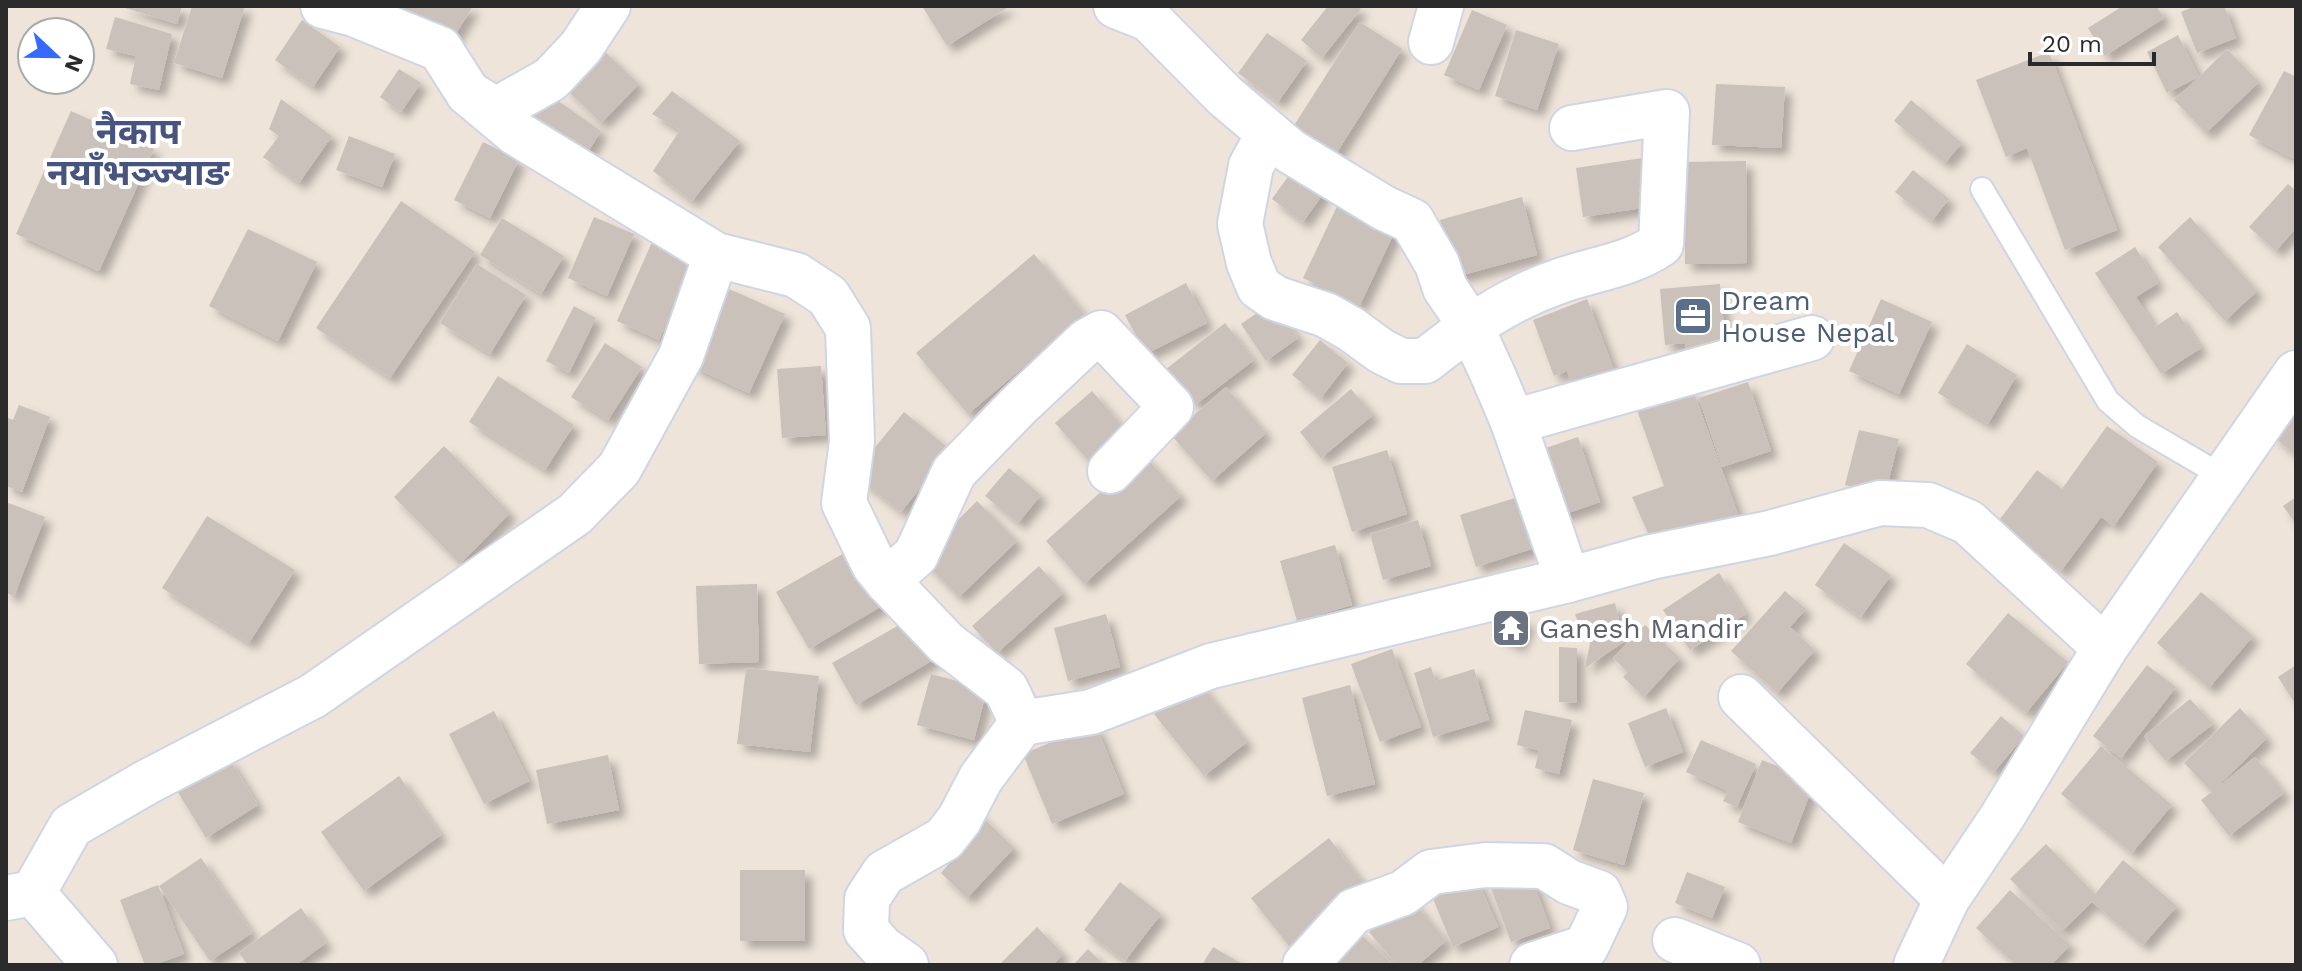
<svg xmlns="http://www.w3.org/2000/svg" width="2302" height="971" viewBox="0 0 2302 971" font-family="'Work Sans','Noto Sans Devanagari',sans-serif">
  <defs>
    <filter id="shadow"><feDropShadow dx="7" dy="7" stdDeviation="4" flood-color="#0004"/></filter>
  </defs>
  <rect width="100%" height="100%" fill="#eee4da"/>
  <g fill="#c9c1ba" filter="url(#shadow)">
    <path d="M119 6H182L177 24Z"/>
    <path d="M192 6H245L222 78 174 63Z"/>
    <path d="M380 6H473L448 47Z"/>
    <path d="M922 6H1010L947 46Z"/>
    <path d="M1328 6H1357L1361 9 1322 58 1301 40Z"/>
    <path d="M2123 6H2156L2164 18 2105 56 2088 28Z"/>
    <path d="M2196 6H2224L2236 38 2197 53 2181 12Z"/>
    <path d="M1472 10 1507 25 1479 90 1444 75Z"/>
    <path d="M115 17 172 34 159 90 130 84 136 56 106 49Z"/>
    <path d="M302 20 340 47 313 87 275 60Z"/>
    <path d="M1360 22 1402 49 1336 154 1293 127Z"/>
    <path d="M1516 30 1559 44 1537 110 1495 96Z"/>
    <path d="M1267 33 1307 61 1278 102 1238 73Z"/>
    <path d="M2178 35 2199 77 2227 49 2259 82 2206 133 2174 100 2199 77 2167 93 2147 52Z"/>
    <path d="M601 48 639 84 601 123 564 87Z"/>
    <path d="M2049 52 2117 230 2065 250 2027 148 2006 157 1976 80Z"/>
    <path d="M399 69 421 83 401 112 380 97Z"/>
    <path d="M2284 71 2296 77V160L2249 135Z"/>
    <path d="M1716 84 1785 87 1781 148 1712 145Z"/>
    <path d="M672 91 740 141 692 201 653 171 680 130 652 114Z"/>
    <path d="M554 98 601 131 576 171 515 128Z"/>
    <path d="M281 99 332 136 299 183 263 157 279 136 269 129Z"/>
    <path d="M1911 100 1962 143 1945 163 1894 121Z"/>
    <path d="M71 111 154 149 99 271 16 234Z"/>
    <path d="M349 136 395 154 382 187 336 170Z"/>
    <path d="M483 142 519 160 490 218 454 200Z"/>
    <path d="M1649 157 1656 206 1583 217 1576 168Z"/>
    <path d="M1746 161 1747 263 1685 264 1684 162Z"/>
    <path d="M1297 164 1328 187 1303 222 1272 199Z"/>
    <path d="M1913 170 1949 199 1932 221 1895 192Z"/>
    <path d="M2288 184 2296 191V228L2276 251 2249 227Z"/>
    <path d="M1522 197 1537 255 1455 277 1440 220Z"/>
    <path d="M401 201 475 252 390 378 316 328Z"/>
    <path d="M1339 202 1396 229 1360 305 1303 278Z"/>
    <path d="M594 217 634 234 607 296 568 278Z"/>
    <path d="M2190 217 2257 291 2225 321 2158 247Z"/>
    <path d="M502 218 564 256 541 294 480 255Z"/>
    <path d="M248 229 317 262 278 341 209 306Z"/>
    <path d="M652 242 694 260 678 298 684 300 673 326 667 323 659 340 617 321Z"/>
    <path d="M2135 247 2158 283 2136 297 2155 327 2177 312 2201 348 2161 374 2095 273Z"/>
    <path d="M1034 254 1085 315 968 414 916 353Z"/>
    <path d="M477 264 526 295 490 354 440 323Z"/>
    <path d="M1186 283 1207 323 1146 354 1125 315Z"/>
    <path d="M1720 284 1726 348 1686 352 1685 343 1665 345 1660 289Z"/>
    <path d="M727 288 785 314 749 393 691 366Z"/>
    <path d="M1587 299 1617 378 1575 394 1567 371 1554 376 1533 320Z"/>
    <path d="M1881 299 1932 322 1899 394 1849 371Z"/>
    <path d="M1273 302 1298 338 1266 361 1241 324Z"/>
    <path d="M574 306 596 318 569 373 546 361Z"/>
    <path d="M1225 323 1254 360 1195 405 1166 369Z"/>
    <path d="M1320 340 1348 363 1321 398 1292 375Z"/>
    <path d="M605 343 642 367 608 420 571 397Z"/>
    <path d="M1967 344 2017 375 1988 424 1938 393Z"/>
    <path d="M821 366 826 435 782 438 777 369Z"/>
    <path d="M498 376 574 425 545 470 469 422Z"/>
    <path d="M1748 382 1771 451 1722 467 1699 398Z"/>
    <path d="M1226 387 1266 433 1212 481 1171 435Z"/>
    <path d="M1351 389 1373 415 1321 458 1300 432Z"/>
    <path d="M1693 390 1739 517 1652 542 1632 497 1664 486 1637 410Z"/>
    <path d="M1092 391 1123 427 1087 459 1055 423Z"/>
    <path d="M19 405 50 417 22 492 6 486V417L13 420Z"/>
    <path d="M2296 406V456L2271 434Z"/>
    <path d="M904 412 951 450 901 512 853 474Z"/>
    <path d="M2107 426 2158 462 2114 526 2101 517 2061 571 1997 523 2037 470 2062 489Z"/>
    <path d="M1859 430 1899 439 1885 495 1845 485Z"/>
    <path d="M1578 437 1600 502 1557 517 1534 452Z"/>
    <path d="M444 446 510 513 460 564 394 497Z"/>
    <path d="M1387 450 1407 514 1352 532 1332 467Z"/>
    <path d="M1143 454 1181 496 1084 584 1046 541Z"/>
    <path d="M1009 468 1041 495 1018 523 985 496Z"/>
    <path d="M1531 493 1547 544 1476 567 1460 515Z"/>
    <path d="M2296 497V524L2283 506Z"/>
    <path d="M977 501 1017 541 959 597 920 558Z"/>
    <path d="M6 502 45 517 14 596 6 593Z"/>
    <path d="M207 516 295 570 249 643 162 588Z"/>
    <path d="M1418 520 1431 566 1383 580 1370 534Z"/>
    <path d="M1844 543 1891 575 1861 617 1815 585Z"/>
    <path d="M860 544 892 600 809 649 776 592Z"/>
    <path d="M1335 545 1352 605 1297 621 1280 561Z"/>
    <path d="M1039 566 1063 593 997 653 972 626Z"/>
    <path d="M1719 573 1746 614 1690 650 1663 610Z"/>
    <path d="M757 584 759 662 699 664 696 586Z"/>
    <path d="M1785 591 1806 609 1790 627 1815 650 1777 693 1731 651Z"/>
    <path d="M2201 592 2253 636 2209 688 2157 643Z"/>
    <path d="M1615 603 1624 642 1585 668 1592 633 1579 625 1575 614Z"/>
    <path d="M1505 611 1529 622 1518 646 1494 634Z"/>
    <path d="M2008 613 2068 662 2026 713 1966 664Z"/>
    <path d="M1106 614 1120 667 1068 681 1054 628Z"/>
    <path d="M917 615 940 656 856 705 832 663Z"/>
    <path d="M1645 625 1680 658 1644 697 1623 677 1628 672 1613 658Z"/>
    <path d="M1559 647 1577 648V703L1559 702Z"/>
    <path d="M1392 649 1421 727 1380 742 1351 664Z"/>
    <path d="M2147 665 2176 687 2121 758 2093 736Z"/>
    <path d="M2296 665V705L2278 677Z"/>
    <path d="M1431 667 1435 681 1474 669 1489 720 1433 737 1414 673Z"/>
    <path d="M746 668 819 676 810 752 737 744Z"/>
    <path d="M931 674 987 689 974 740 917 725Z"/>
    <path d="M1197 680 1247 742 1204 776 1154 714Z"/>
    <path d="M1350 685 1375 784 1327 796 1302 698Z"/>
    <path d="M2190 699 2213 724 2166 761 2144 736Z"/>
    <path d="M1666 708 1683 752 1645 767 1628 723Z"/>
    <path d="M2240 708 2267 738 2214 790 2255 757 2284 793 2229 836 2201 800 2212 792 2184 763Z"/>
    <path d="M1525 710 1572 720 1559 774 1535 768 1539 750 1517 745Z"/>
    <path d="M494 711 529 781 484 804 449 734Z"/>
    <path d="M2001 716 2024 736 1994 772 1970 753Z"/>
    <path d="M1095 724 1124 794 1052 824 1023 754Z"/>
    <path d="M1701 740 1756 764 1737 807 1723 801 1728 791 1686 772Z"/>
    <path d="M2101 746 2172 805 2132 853 2061 794Z"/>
    <path d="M608 755 619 810 547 824 536 770Z"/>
    <path d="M228 757 258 805 206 838 176 789Z"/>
    <path d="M1762 760 1815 781 1791 843 1738 822Z"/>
    <path d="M399 776 441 835 364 891 321 832Z"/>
    <path d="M1593 779 1644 793 1624 865 1573 850Z"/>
    <path d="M973 808 1014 848 967 898 941 873 970 839Z"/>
    <path d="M1329 838 1366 887 1289 946 1251 898Z"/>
    <path d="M2046 844 2095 894 2123 860 2177 906 2143 945 2092 902 2062 931 2010 879Z"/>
    <path d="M201 858 252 933 210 961 159 886Z"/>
    <path d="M1528 868 1550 928 1511 942 1489 883Z"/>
    <rect x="740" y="870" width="65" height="71"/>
    <path d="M1687 872 1725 887 1712 918 1675 903Z"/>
    <path d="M1476 877 1498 927 1453 947 1432 896Z"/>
    <path d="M1120 882 1161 914 1125 961 1084 930Z"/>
    <path d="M158 885 184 954 154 965H145L120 900Z"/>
    <path d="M2010 890 2070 945 2051 965H2016L1976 928Z"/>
    <path d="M1410 898 1446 941 1418 965H1397L1369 932Z"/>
    <path d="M301 908 326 943 296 965H248L239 953Z"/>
    <path d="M1351 926 1394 965H1316Z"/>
    <path d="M1037 927 1063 954 1053 965H999Z"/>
    <path d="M1213 947 1244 965H1202Z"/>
    <path d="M1088 949 1104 965H1073Z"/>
  </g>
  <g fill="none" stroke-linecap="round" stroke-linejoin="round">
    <g stroke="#d0d5e5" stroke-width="26">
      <path id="lane" d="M1982 189 2108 401 2137 426 2224 477"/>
    </g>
    <g stroke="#d0d5e5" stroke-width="48">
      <g id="street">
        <path d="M323 6 354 14 440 49 468 93 516 133 716 255 796 275 828 296 848 328 852 441 844 503 874 565 887 581 946 643 1006 689 1022 723 1091 712 1211 666 1568 580 1651 557 1770 533 1880 503 1928 505 1968 522 2105 648"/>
        <path d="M1116 6 1149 19 1225 96 1290 151 1384 208 1412 221 1437 264 1445 288 1470 325 1493 375 1513 422 1568 580"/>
        <path d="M1431 42 1441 6"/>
        <path d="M468 93 496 110 551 79 581 47 608 6"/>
        <path d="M1269 133 1251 166 1240 224 1249 263 1259 287 1275 298 1326 315 1351 329 1381 351 1401 361H1425C1467 328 1506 300 1557 282 1592 269 1629 266 1661 244L1667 112 1572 128"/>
        <path d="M1513 422 1812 338"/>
        <path d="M887 581 916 555 954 472 1018 406 1087 341 1101 333 1171 407 1110 471"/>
        <path d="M1741 697 1947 899"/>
        <path d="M33 893 95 965"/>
        <path d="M6 898 33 893 71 826 147 782 313 696 575 514 619 469 681 356 716 255"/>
        <path d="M1675 940 1738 965"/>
        <path d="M906 965 882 948 866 930 867 899 884 873 944 839 959 820 981 778 1022 723"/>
        <path d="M1305 965 1354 911 1403 893 1431 872 1486 865 1544 866 1569 882 1599 893 1605 907 1586 947 1532 965"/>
      </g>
    </g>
    <g stroke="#d0d5e5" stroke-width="48">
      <path id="secondary" d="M1916 965 1947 899 2002 817 2105 648 2296 373"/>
    </g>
    <use href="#lane" stroke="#fff" stroke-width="22"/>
    <use href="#street" stroke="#fff" stroke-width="44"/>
    <use href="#secondary" stroke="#fff" stroke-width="44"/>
  </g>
  <defs>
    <g id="office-square" transform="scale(2)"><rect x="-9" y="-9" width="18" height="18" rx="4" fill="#5c6f8a" stroke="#fff"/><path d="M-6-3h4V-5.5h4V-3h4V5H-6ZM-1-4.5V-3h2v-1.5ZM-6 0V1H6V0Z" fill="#fff"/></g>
    <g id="temple-square" transform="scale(2)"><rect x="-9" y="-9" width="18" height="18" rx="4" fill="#6b7280" stroke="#fff"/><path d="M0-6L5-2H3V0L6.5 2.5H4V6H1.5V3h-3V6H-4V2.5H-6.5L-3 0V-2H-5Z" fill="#fff"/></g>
  </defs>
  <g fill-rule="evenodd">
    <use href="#office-square" x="1693" y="316"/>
    <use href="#temple-square" x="1511" y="628"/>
  </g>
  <g text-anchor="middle" stroke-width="8" stroke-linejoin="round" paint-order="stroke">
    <g font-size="28" fill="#4e5e75" stroke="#fff" text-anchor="start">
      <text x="1721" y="310">Dream<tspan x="1721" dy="32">House Nepal</tspan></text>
    </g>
    <g font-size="28" fill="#5b616d" stroke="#fff" text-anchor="start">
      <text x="1539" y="638">Ganesh Mandir</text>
    </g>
    <g font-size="36" font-weight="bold" fill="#46547f" stroke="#fff">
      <text x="138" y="144">नैकाप<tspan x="138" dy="41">नयाँभञ्ज्याङ</tspan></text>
    </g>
  </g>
  <rect width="2302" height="971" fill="none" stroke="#2a2a2a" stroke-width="16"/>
  <g transform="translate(56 56) rotate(112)"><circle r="38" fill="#ffffff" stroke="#aaaaaa" stroke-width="2"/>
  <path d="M0-6L14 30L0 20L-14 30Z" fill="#366aff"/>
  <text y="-12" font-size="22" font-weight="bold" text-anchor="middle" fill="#2a2a2a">N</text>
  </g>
  <path d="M2030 52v12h124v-12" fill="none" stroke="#2a2a2a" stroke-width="4"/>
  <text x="2042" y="52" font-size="24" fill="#2a2a2a" stroke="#ffffff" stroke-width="6" paint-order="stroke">20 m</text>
</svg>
